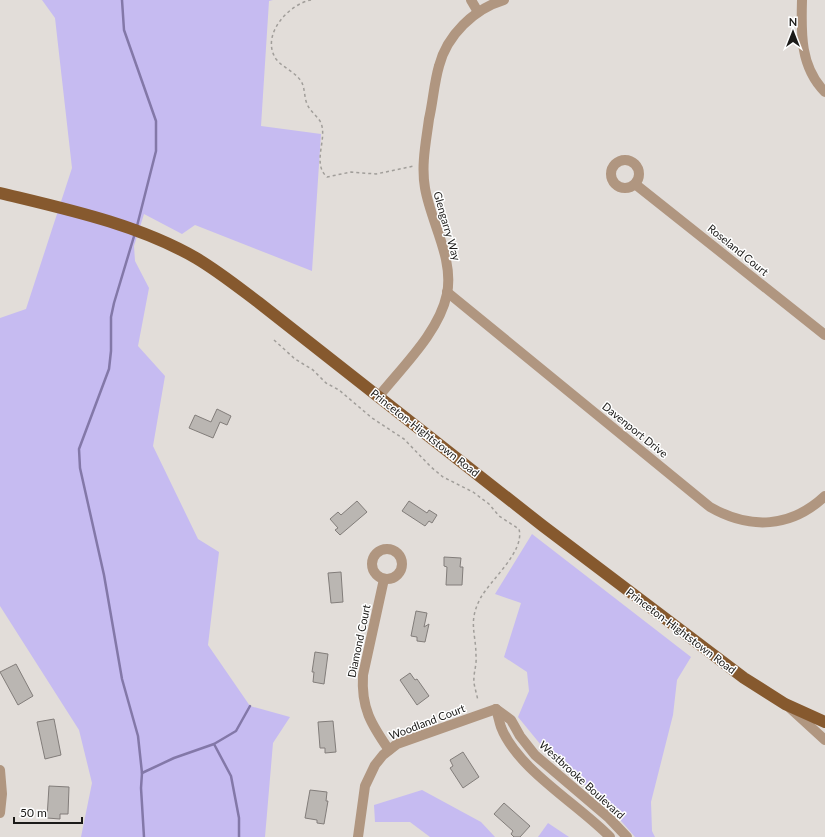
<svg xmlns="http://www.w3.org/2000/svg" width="825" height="837" viewBox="0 0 825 837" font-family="Lato,sans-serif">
  <rect width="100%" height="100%" fill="#e2ddd9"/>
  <g fill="#c6bbf1">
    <path d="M42 0H273L269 1 261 126 321 134 312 271 195 225 182 234 144 214 134 246 135 261 149 288 138 346 165 376 153 446 198 539 219 552 208 645 250 706 290 717 273 743 265 837H81L92 783 79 730 0 606V318L26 309 72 168 55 18Z"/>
    <path d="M532 534 691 657 677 680 673 715 651 802 652 831 655 837H635L602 799 550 756 518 717 529 691 527 672 504 657 521 603 495 594Z"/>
    <path d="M422 790 481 822 495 837H430L410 822H375L374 805Z"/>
    <path d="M548 823 569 837H538Z"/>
  </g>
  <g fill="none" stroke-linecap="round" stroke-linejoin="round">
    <g stroke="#8378a8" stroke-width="2.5">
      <path d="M122 0 124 30 156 121V151L137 226"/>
      <path d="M135 233 114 303 111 317V351L109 369 79 449 80 468 104 575 122 679 138 736 142 773 141 788 144 837"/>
      <path d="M214 744 231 776 239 818V837"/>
      <path d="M142 773 174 758 214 744 236 731 250 706"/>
    </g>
  </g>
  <g fill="#bab6b2" stroke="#827d7a">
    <path d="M217 409 231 416 227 425 220 422 213 438 189 428 195 415 211 422Z"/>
    <path d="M357 501 367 512 340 535 335 530 338 528 330 519 338 512 341 515Z"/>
    <path d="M409 501 427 513 429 510 437 515 432 523 429 521 425 526 402 511Z"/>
    <path d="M444 557 461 558 460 567H463L462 585H446L447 567 444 566Z"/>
    <path d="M341 572 343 602 331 603 328 573Z"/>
    <path d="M416 611 427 613 424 627 429 624 425 642 417 641V637L411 636Z"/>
    <path d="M315 652 328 654 324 684 313 682 314 672H312Z"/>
    <path d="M16 664 33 696 18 705 0 672Z"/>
    <path d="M410 673 415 680 417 679 429 696 417 705 400 680Z"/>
    <path d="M54 719 61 755 45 759 37 722Z"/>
    <path d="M333 721 336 752 325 753V748H320L318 722Z"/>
    <path d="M463 752 479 777 463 788 450 768 453 766 450 760Z"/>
    <path d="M49 786 69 787 68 814H60V819L47 818Z"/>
    <path d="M310 790 327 792 326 801H328L324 824 317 823V820L305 818Z"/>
    <path d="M504 803 530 826 520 837H514L511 834 513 831 494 814Z"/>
  </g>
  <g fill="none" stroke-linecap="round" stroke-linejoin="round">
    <g stroke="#a19e9a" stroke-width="1.5" stroke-dasharray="3 3" stroke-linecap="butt">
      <path d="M311 0C289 4 260 35 276 59 283 68 294 71 301 81 305 87 304 97 307 104 310 111 316 115 320 121 329 137 311 163 327 177L351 172 376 174 414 166"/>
      <path d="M274 340 295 359 313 370 326 383 339 390 372 418 404 439 431 467 443 477 473 492 489 504 499 516 519 529C525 552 490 580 480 599 468 622 476 633 476 656 477 665 473 674 474 683 475 689 477 695 478 701"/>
    </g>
    <g stroke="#b09680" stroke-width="10">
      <path d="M471 0 478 12"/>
      <path d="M802 0C801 33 800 67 825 92"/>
      <circle cx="625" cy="174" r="14"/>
      <path d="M635 184 825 335"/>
      <path d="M447 292 710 507C750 530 791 528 825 496"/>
      <path d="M379 396C403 366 439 332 447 294 454 258 431 223 425 188 421 165 426 142 429 119 433 102 434 83 439 66 447 35 474 9 504 0"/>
      <circle cx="387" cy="564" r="15"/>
      <path d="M384 579 363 675C361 708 371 724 389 750"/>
      <path d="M790 708 825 740"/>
      <path d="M496 709 511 720 520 736 535 755 609 818 627 837"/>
      <path d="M496 709C498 715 499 721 501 727 517 769 578 804 610 837"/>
      <path d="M0 770 2 794 0 813"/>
      <path d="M358 837 365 786 375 765 383 755 397 744 496 709"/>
    </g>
    <path stroke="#86592e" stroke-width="12" d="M0 193C66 209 137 224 196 258 218 271 238 287 258 302L543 526 744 678 785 704 825 722"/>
  </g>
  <g text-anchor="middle" stroke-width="3" stroke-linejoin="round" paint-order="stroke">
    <g font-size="11" fill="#1b1a18" stroke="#fff">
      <text transform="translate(447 226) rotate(74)" y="4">Glengarry Way</text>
      <text transform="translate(738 250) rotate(39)" y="4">Roseland Court</text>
      <text transform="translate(635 430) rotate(39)" y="4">Davenport Drive</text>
      <text transform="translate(425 433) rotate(38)" y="4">Princeton-Hightstown Road</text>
      <text transform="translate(681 631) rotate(37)" y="4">Princeton-Hightstown Road</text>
      <text transform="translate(359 641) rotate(-78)" y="4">Diamond Court</text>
      <text transform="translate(427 722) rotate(-21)" y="4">Woodland Court</text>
      <text transform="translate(582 780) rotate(42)" y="4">Westbrooke Boulevard</text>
    </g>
  </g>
  <g transform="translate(793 32)" stroke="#ffffff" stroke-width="3" paint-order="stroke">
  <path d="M0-3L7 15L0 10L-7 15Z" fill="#1b1a18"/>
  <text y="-6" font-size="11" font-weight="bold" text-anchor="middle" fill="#1b1a18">N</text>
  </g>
  <path d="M14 817v6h68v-6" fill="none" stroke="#1b1a18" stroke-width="2"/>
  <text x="20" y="817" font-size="12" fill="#1b1a18" stroke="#ffffff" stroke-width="3" paint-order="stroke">50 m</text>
</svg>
